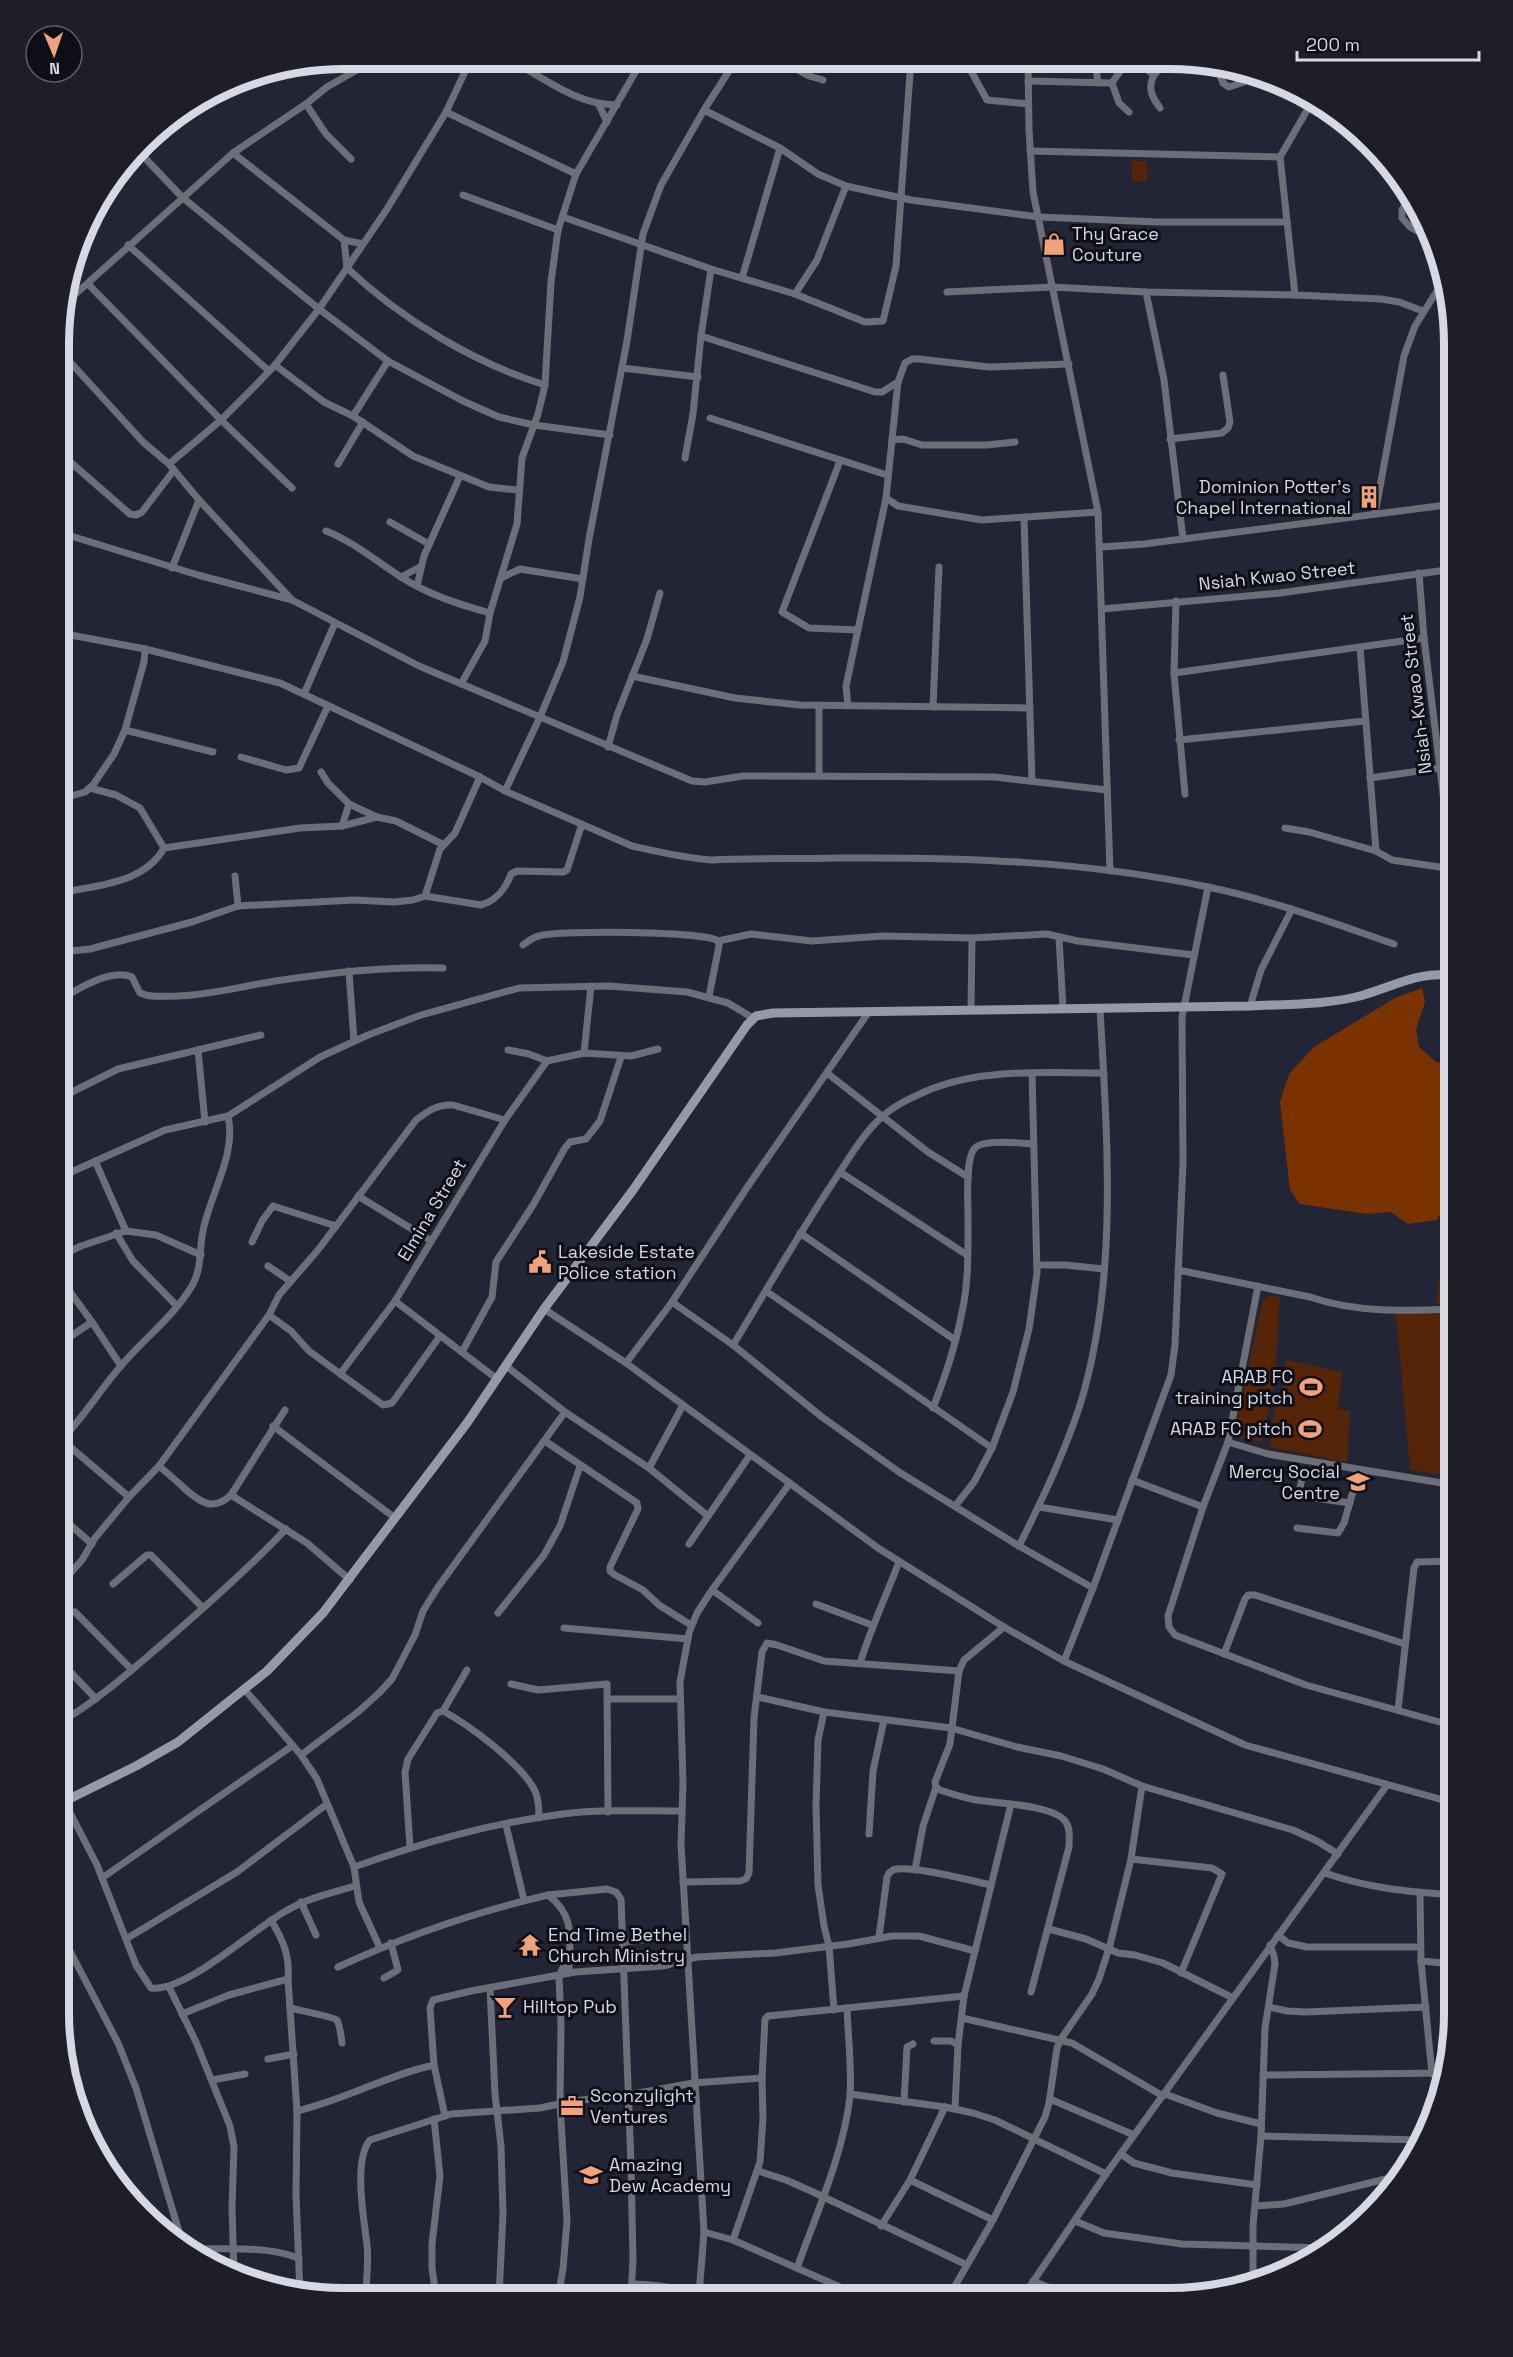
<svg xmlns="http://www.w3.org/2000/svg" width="1513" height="2357" viewBox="0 0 1513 2357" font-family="'Space Grotesk',sans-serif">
  <rect width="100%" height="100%" fill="#222536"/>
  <g fill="#562407">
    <rect x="1132" y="161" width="15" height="20"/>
    <path d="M1448 1212 1454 1213V1304H1436Z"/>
    <path d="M1269 1295 1280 1297 1275 1377 1262 1442 1238 1438 1235 1431 1259 1316 1263 1301Z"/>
    <path d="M1396 1313 1454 1314V1477L1410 1470Z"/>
    <path d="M1286 1360 1342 1372 1338 1409 1350 1411 1347 1462 1270 1447 1275 1402 1281 1403Z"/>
  </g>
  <path fill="#7a3201" d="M1422 988 1425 1002 1416 1030 1419 1047 1436 1062 1454 1066V1211L1443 1209 1437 1220 1408 1224 1391 1212 1367 1214 1300 1204 1290 1190 1280 1102 1289 1074 1314 1047 1395 998Z"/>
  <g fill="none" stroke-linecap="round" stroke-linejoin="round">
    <g stroke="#6d6f78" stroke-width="7">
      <path d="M780 60 809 76 823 80"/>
      <path d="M968 60 971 71 987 100 1028 104"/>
      <path d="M1028 60 1029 130 1033 192 1098 512 1110 871"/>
      <path d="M1095 61 1098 83"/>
      <path d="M1215 63 1223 83 1229 87 1244 82 1247 72"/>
      <path d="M1145 68 1154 75 1167 61"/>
      <path d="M528 70C556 87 584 105 617 105"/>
      <path d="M1154 75C1147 88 1152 97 1160 108"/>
      <path d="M1028 81 1112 83 1127 61"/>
      <path d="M1112 83 1119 103 1129 112"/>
      <path d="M306 104 326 134 351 159"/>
      <path d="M599 105 607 122"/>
      <path d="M704 110 780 148 818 174 846 186 911 200 1039 217 1157 222H1287"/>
      <path d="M446 112 576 174"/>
      <path d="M1030 151 1280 157 1313 100"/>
      <path d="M137 153 142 155 182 197 319 309 388 361 463 401 499 417 534 425 610 435"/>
      <path d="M233 153 344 240 363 244"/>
      <path d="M1280 157 1295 295"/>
      <path d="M463 195 558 230"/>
      <path d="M1410 196 1402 210V218L1410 227 1434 240"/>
      <path d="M563 217 711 269 795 294 865 322 883 321 896 266 911 60"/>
      <path d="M344 240 347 268C401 319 474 363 545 385"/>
      <path d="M128 245 269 371"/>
      <path d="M742 278 780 148"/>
      <path d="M89 285 221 420 292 488"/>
      <path d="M947 292 1052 287 1146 292 1295 295 1381 299 1399 302 1423 311"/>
      <path d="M1146 292 1164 380 1183 539"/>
      <path d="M795 294 817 260 846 186"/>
      <path d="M61 307 233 153 306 104 327 87 376 59"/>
      <path d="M701 336 875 392H882L898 382"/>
      <path d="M61 352 143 442 169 464 199 500 292 600"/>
      <path d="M275 365 324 402 353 416 413 456 489 487 518 490"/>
      <path d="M622 368 698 377"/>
      <path d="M353 416 388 361"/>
      <path d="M710 418 887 475"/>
      <path d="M1170 439 1222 433 1228 428 1230 422 1223 375"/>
      <path d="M892 440 903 439 922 445H987L1015 442"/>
      <path d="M61 454 130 514 136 515 142 512 174 470"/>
      <path d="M685 458 693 414 701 336 711 269"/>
      <path d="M840 461 782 612 809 628 858 630"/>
      <path d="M169 464 221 420 255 386 275 365 319 309 387 209 446 112 471 59"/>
      <path d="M338 464 363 422"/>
      <path d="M886 498 898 506 982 520 1098 512"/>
      <path d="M1375 514 1404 356 1415 326 1442 283"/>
      <path d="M1024 517 1032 781"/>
      <path d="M390 522 429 544"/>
      <path d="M326 531C354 542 376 561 401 577 429 595 458 604 490 613"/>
      <path d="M61 533 198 575 292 600 419 666 692 781 705 782 743 776 995 777 1107 790"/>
      <path d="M1101 547 1144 544 1454 504"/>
      <path d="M172 568 199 500"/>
      <path d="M1419 573 1424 638 1454 883"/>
      <path d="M401 577 420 567"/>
      <path d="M501 578 520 569 583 579"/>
      <path d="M417 586 424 556 460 476"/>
      <path d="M1176 601 1174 673 1185 794"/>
      <path d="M1102 609 1280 593 1454 569"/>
      <path d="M60 633 145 649 280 683 480 777 505 791 632 846C659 852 684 858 711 860 753 858 796 859 838 858 962 857 1086 861 1208 887 1271 900 1333 923 1394 944"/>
      <path d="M1360 647 1376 851"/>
      <path d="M60 654 65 634"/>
      <path d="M1174 673 1424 638"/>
      <path d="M632 676 735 698 800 705 1029 708"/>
      <path d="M461 684 485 641 490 613 517 524 522 458 538 414 545 385 551 282 558 230 576 174 643 59"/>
      <path d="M304 694 335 623"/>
      <path d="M848 706 846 686 886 498 898 382 905 363 912 359H919L989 367 1069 364"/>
      <path d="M933 707 939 567"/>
      <path d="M125 730 213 752"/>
      <path d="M1179 740 1365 721"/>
      <path d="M608 747 617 715 647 639 660 593"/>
      <path d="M241 757 286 770 299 768 328 706"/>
      <path d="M321 772 328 783 349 804 377 817 396 821 444 845"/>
      <path d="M819 775V705"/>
      <path d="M1370 778 1440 768"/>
      <path d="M90 788 116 795 140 808 164 848"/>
      <path d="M505 791 540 717 563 662 580 597 589 539 627 341 643 234 661 185 704 110 736 60"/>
      <path d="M60 799 85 792 93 785 114 754 125 730 144 662 145 649"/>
      <path d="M342 826 349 804"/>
      <path d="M1285 828 1309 832 1376 851 1392 860 1453 869"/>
      <path d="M164 848 300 828 342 826 377 817"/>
      <path d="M235 876 238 906"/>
      <path d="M60 893C96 885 144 884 164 848"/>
      <path d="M425 896 440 849 455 833 480 777"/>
      <path d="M1059 937 1063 1009"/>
      <path d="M523 945C527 942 533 937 539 936 558 930 707 931 718 941L751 934 812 941 883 936 972 938 1047 934 1078 941 1194 955"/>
      <path d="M60 952 90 949 192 922 238 906 354 900 394 902 413 900 425 896 481 905C496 901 506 888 511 874L517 871 563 872 567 870 582 824"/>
      <path d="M349 971 354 1041"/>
      <path d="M709 996 719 946 718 941"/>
      <path d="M60 1000C77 989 111 968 132 977L140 993C152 998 164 996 177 996 213 995 246 985 282 980 335 972 389 966 443 968"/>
      <path d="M1250 1006 1261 970 1292 909"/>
      <path d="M971 1010 972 938"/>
      <path d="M198 1050 205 1122"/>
      <path d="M508 1050 529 1054 547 1061 584 1053 631 1056 658 1049"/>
      <path d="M584 1053 591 986"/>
      <path d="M827 1073 928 1152 968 1177"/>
      <path d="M60 1098 118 1069 261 1035"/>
      <path d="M840 1172 967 1255"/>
      <path d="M60 1177 165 1130 228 1116 320 1057 368 1035 421 1015 519 988 609 986 687 992 728 1003 753 1018"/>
      <path d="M358 1196 430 1240"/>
      <path d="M126 1231 156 1235 201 1255"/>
      <path d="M116 1233 133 1261 177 1306"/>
      <path d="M800 1233 955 1340"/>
      <path d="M252 1242 262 1221 273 1206 336 1226"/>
      <path d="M60 1256 81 1246 126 1231 95 1161"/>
      <path d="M1037 1265H1065L1104 1269"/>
      <path d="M268 1266 290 1281"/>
      <path d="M1178 1270 1310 1297C1356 1313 1406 1311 1454 1309"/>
      <path d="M60 1278 92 1322 121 1366"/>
      <path d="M1258 1286 1228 1442 1203 1507 1168 1616 1169 1627 1175 1635 1306 1685 1454 1726"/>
      <path d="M766 1291 992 1448"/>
      <path d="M395 1301 497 1379"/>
      <path d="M672 1302 733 1345 822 1417 899 1472 1019 1546 1093 1588"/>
      <path d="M544 1309 626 1363 878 1548 1004 1627 1064 1661 1245 1745 1454 1803"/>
      <path d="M269 1315 291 1331 309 1351 383 1405 392 1403 440 1336"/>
      <path d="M59 1344 92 1322"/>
      <path d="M733 1345C766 1291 798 1235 834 1181 847 1161 864 1132 883 1116 896 1104 915 1096 931 1089 985 1068 1047 1073 1104 1073"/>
      <path d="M462 1352 492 1297 496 1262 533 1205 565 1148 570 1142 586 1139 600 1121 621 1057"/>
      <path d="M626 1363 672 1302 748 1186 868 1013"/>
      <path d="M506 1366 565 1412 649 1468 708 1516"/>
      <path d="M340 1374 395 1301 505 1120 547 1061"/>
      <path d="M933 1408C945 1377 956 1345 962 1312 969 1281 968 1247 968 1216 968 1201 965 1158 975 1148 984 1139 1021 1143 1033 1144"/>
      <path d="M273 1426 395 1518"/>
      <path d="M62 1440 129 1497"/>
      <path d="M545 1441 637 1503 638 1509 610 1567V1571L615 1575 643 1590 659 1605 691 1625"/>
      <path d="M59 1442C82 1420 99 1391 120 1367 143 1339 174 1317 193 1284 202 1267 199 1249 203 1231 210 1194 237 1154 228 1116"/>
      <path d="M1228 1442 1268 1454 1454 1485"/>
      <path d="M159 1466C168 1474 177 1481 185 1489 200 1502 213 1512 231 1495L285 1410"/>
      <path d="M649 1468 682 1407"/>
      <path d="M1303 1474 1299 1492 1300 1496 1350 1503"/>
      <path d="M1132 1480 1203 1507"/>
      <path d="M231 1495 307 1543 350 1580"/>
      <path d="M956 1505 974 1482 992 1448 1013 1392 1029 1329 1037 1273 1032 1073"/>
      <path d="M1039 1507 1118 1520"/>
      <path d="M59 1515 92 1544"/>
      <path d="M1297 1528 1338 1533 1344 1523 1359 1470"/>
      <path d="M689 1544 750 1455"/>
      <path d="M1019 1546C1042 1500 1064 1454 1080 1405 1119 1278 1107 1138 1100 1008"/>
      <path d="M113 1584 147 1555H151L203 1608"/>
      <path d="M59 1586 82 1560 95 1538 129 1497 159 1466 269 1315 279 1295 318 1250 416 1120C428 1111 437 1104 453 1105L505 1120"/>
      <path d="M712 1590 758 1623"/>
      <path d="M816 1604 872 1625"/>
      <path d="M75 1612 132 1670"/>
      <path d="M498 1613 544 1555 560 1526 580 1466"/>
      <path d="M564 1628 688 1639"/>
      <path d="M1224 1654 1245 1599 1248 1595H1255L1405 1644"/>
      <path d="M59 1660 96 1699"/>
      <path d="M1064 1661 1093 1588 1171 1375 1175 1345 1183 1163 1182 1017 1208 887"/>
      <path d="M860 1663C871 1628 886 1596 899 1562"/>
      <path d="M511 1684 538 1690 607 1684 608 1812"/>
      <path d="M245 1690 301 1755 317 1779 354 1867 359 1902 380 1948"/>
      <path d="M758 1697 824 1712 951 1728 1017 1747 1061 1756 1103 1769 1142 1786 1293 1830 1317 1841 1338 1854"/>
      <path d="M608 1699H680"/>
      <path d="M1398 1710 1414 1568 1417 1562 1454 1561"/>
      <path d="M443 1711C469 1725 522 1764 535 1791 539 1800 539 1809 539 1818"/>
      <path d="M824 1712 818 1740 816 1805 818 1885 824 1926 829 1946 834 2010"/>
      <path d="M59 1723C96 1702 128 1673 161 1645 204 1608 247 1570 286 1529"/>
      <path d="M301 1755 358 1712 379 1693 392 1679 415 1635 423 1611 438 1587 565 1412"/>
      <path d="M936 1787 940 1790C952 1794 964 1798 976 1800 995 1803 1053 1805 1065 1821 1071 1828 1069 1839 1069 1847L1031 1992"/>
      <path d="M64 1801 97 1865 136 1965 151 1988C187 1992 253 1929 286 1911 307 1898 332 1893 355 1886"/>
      <path d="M506 1825 524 1900"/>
      <path d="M869 1834 873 1771 884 1720"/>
      <path d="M410 1847 405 1772 408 1759 437 1713 443 1711 467 1670"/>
      <path d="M1131 1859 1212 1868 1222 1874 1181 1973"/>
      <path d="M354 1867C422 1843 490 1823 563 1814 602 1809 643 1811 682 1811"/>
      <path d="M915 1870 923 1826 936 1787 935 1782 950 1744 959 1671 964 1660 1004 1627"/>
      <path d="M1325 1873C1367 1888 1409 1892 1454 1895"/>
      <path d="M102 1878 292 1746"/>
      <path d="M683 1882 740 1881 746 1879 749 1873 754 1718 762 1652 767 1643 777 1645 824 1661 959 1671"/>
      <path d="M1420 1893 1421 1961 1432 2074"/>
      <path d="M548 1895 607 1889 616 1892 621 1899 631 2165 633 2260 631 2297"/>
      <path d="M301 1902 316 1935"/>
      <path d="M271 1920C283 1940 290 1956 288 1979L297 2111 296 2194 300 2294"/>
      <path d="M1049 1929 1086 1939 1118 1953 1135 1955 1163 1963 1233 1998"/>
      <path d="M59 1930 118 2043 136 2088 180 2235 190 2248 195 2249C224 2249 274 2246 299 2259"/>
      <path d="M1278 1935 1288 1943 1307 1947H1420"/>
      <path d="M879 1937 887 1877C889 1873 889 1872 893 1870 909 1864 972 1881 991 1885"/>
      <path d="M126 1939 237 1872 327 1804"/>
      <path d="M622 1942 660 1938"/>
      <path d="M1421 1961 1454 1964"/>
      <path d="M338 1967C405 1936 476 1912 548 1895 577 1917 569 1941 569 1973"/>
      <path d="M384 1978 398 1970 391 1943"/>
      <path d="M169 1987 196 2042 230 2126 234 2147 232 2207 234 2276"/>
      <path d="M490 1988 495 2094 501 2146 503 2213 499 2297"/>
      <path d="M1269 2007 1287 2011 1306 2012 1426 2007"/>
      <path d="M290 2008C298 2010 334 2017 337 2020 340 2025 341 2036 342 2043"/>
      <path d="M182 2014 229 1995 288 1979"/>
      <path d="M962 2018 1072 2043 1163 2096"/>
      <path d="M934 2041H951L958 2045"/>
      <path d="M268 2059 294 2054"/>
      <path d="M1440 2073 1442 2092"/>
      <path d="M1263 2075 1446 2073"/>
      <path d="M212 2080 245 2074"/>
      <path d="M850 2094 945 2107 973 2113 995 2120 1106 2174"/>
      <path d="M1165 2094 1217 2113 1261 2124"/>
      <path d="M1050 2099 1134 2135"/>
      <path d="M904 2102 907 2047 913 2044"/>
      <path d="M77 2105 84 2129"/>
      <path d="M955 2108 958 2045 964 1996 1011 1804"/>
      <path d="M297 2111C345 2100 387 2075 434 2065"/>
      <path d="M445 2116 434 2065 430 2008 433 2000 471 1991 575 1972 663 1966 697 1957 775 1953 848 1944 892 1936H919L975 1951"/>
      <path d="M434 2119 440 2176 432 2244V2268L436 2296"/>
      <path d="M1261 2136 1421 2140"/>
      <path d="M1121 2154 1134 2163 1172 2173 1257 2185"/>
      <path d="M758 2171 786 2180 811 2191 967 2265"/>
      <path d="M910 2180 993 2220"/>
      <path d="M1256 2206 1284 2204 1402 2175"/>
      <path d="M1075 2221 1104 2233 1182 2244 1328 2248"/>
      <path d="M881 2226 910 2180 945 2107"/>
      <path d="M704 2232 733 2240 865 2298"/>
      <path d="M733 2240 760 2162 763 2119 762 2078 765 2019 768 2016 964 1996"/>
      <path d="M797 2268C816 2215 844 2152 850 2096 852 2069 848 2036 847 2008"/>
      <path d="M1033 2281 1048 2287 1107 2298"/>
      <path d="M1253 2282V2226L1261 2136 1265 2028 1275 1964 1274 1956 1270 1945"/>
      <path d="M632 2284C658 2284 680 2288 704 2297"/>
      <path d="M699 2295 704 2232 681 1844 683 1782 680 1682 689 1633 697 1613 712 1590 790 1483"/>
      <path d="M366 2296C366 2279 369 2262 367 2245 364 2219 353 2160 370 2140L451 2114 540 2108 573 2101 628 2095 693 2083 762 2078"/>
      <path d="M558 2297 563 2269 567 2221 560 2103 561 2025 559 1976 569 1955"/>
      <path d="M948 2298 993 2220 1045 2117 1049 2103 1057 2048 1061 2039 1092 1994 1099 1979 1110 1945 1131 1859 1142 1786"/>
      <path d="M1022 2298 1106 2174 1387 1785"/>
    </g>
    <path stroke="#9699a7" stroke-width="9" d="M59 1804 136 1766 178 1742 267 1671 323 1613 467 1423 544 1309 633 1190 747 1025 756 1016 773 1013 1250 1006C1286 1004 1325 1005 1360 996 1393 987 1420 970 1454 976"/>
  </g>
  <defs>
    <g id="shop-bare" transform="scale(1.8)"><path d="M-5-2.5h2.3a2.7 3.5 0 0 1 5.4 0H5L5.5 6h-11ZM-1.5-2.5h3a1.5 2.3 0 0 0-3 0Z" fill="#f1a27b" stroke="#0e0f16" stroke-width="2.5" paint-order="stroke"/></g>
    <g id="building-bare" transform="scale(1.8)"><path d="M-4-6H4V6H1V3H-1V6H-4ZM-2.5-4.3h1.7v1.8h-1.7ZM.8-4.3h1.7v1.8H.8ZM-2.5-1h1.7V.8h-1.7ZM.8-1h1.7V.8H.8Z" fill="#f1a27b" stroke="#0e0f16" stroke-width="2.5" paint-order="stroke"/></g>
    <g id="civic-bare" transform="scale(1.8)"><path d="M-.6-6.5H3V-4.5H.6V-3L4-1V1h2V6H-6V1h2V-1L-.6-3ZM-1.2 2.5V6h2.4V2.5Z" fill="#f1a27b" stroke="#0e0f16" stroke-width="2.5" paint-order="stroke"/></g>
    <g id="stadium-bare" transform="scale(1.8)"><path d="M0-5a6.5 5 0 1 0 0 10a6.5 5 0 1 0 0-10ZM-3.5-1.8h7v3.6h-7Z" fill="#f1a27b" stroke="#0e0f16" stroke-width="2.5" paint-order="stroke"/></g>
    <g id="school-bare" transform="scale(1.8)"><path d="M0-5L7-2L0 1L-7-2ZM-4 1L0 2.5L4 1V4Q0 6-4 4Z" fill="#f1a27b" stroke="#0e0f16" stroke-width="2.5" paint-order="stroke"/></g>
    <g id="temple-bare" transform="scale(1.8)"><path d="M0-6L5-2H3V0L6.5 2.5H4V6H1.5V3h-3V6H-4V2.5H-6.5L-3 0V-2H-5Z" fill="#f1a27b" stroke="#0e0f16" stroke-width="2.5" paint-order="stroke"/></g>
    <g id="bar-bare" transform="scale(1.8)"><path d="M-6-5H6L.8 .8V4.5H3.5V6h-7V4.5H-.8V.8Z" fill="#f1a27b" stroke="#0e0f16" stroke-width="2.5" paint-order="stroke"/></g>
    <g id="office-bare" transform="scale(1.8)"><path d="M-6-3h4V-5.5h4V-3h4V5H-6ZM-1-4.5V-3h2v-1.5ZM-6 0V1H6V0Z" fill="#f1a27b" stroke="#0e0f16" stroke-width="2.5" paint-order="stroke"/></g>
  </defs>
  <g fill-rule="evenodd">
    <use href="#shop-bare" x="1054" y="244"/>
    <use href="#building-bare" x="1369" y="497"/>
    <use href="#civic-bare" x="540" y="1262"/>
    <use href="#stadium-bare" x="1311" y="1387"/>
    <use href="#stadium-bare" x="1310" y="1429"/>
    <use href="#school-bare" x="1358" y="1482"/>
    <use href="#temple-bare" x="530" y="1945"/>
    <use href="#bar-bare" x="505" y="2007"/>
    <use href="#office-bare" x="572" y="2106"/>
    <use href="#school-bare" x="591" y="2175"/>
  </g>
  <g text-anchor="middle" stroke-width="6" stroke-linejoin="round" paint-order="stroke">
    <g font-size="18" fill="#d6d8e4" stroke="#0e0f16" text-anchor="start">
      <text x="1072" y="240">Thy Grace<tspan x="1072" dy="21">Couture</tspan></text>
      <text x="1351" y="493" text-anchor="end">Dominion Potter's<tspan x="1351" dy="21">Chapel International</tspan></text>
      <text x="558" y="1258">Lakeside Estate<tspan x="558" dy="21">Police station</tspan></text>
      <text x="1293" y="1383" text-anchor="end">ARAB FC<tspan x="1293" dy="21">training pitch</tspan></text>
      <text x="1292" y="1435" text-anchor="end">ARAB FC pitch</text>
      <text x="1340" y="1478" text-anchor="end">Mercy Social<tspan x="1340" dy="21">Centre</tspan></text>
      <text x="548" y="1941">End Time Bethel<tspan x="548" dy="21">Church Ministry</tspan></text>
      <text x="523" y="2013">Hilltop Pub</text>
      <text x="590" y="2102">Sconzylight<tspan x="590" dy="21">Ventures</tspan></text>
      <text x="609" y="2171">Amazing<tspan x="609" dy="21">Dew Academy</tspan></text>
    </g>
    <g font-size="18" fill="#d6d8e4" stroke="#0e0f16">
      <text transform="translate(1277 576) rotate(-6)" y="6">Nsiah Kwao Street</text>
      <text transform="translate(1416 694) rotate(-97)" y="6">Nsiah-Kwao Street</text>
      <text transform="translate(432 1210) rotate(-59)" y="6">Elmina Street</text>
    </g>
  </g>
  <path d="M0 0H1513V2357H0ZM344 69H1169A275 275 0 0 1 1444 344V2013A275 275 0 0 1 1169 2288H344A275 275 0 0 1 69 2013V344A275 275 0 0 1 344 69Z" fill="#1e1f26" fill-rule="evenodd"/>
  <path fill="none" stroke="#d6d8e4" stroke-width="8" d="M344 69H1169A275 275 0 0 1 1444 344V2013A275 275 0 0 1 1169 2288H344A275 275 0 0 1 69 2013V344A275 275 0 0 1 344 69Z"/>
  <g transform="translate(54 54) rotate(178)"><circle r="28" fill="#0e0f16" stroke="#5e5f68" stroke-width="1.5"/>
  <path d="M0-4.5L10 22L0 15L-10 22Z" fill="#f1a27b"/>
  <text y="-9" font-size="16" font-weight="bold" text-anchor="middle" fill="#d6d8e4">N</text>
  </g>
  <path d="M1297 51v9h182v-9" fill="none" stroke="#d6d8e4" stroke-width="3"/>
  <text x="1306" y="51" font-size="18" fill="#d6d8e4" stroke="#0e0f16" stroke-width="4.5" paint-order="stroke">200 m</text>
</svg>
